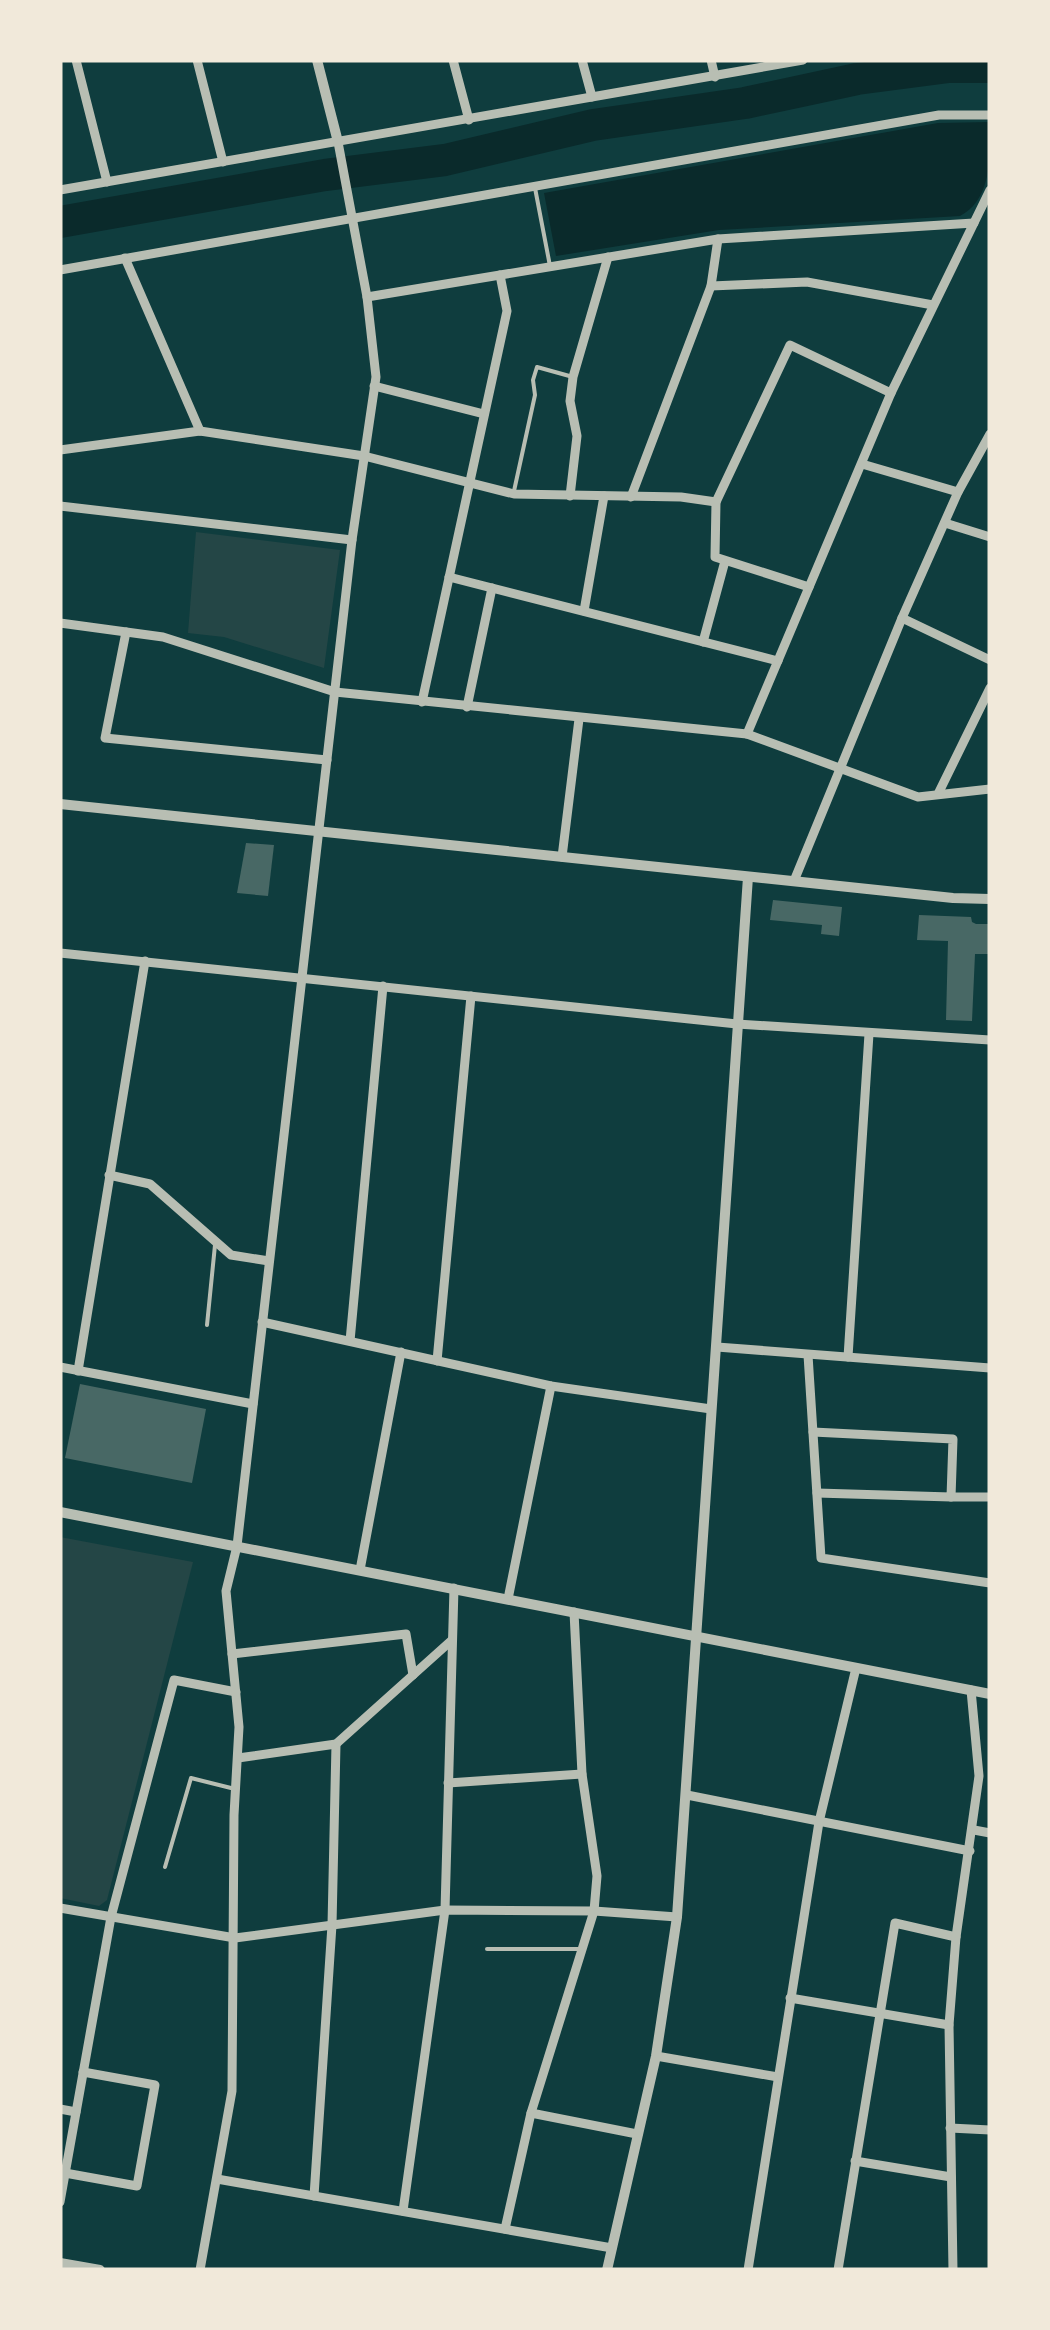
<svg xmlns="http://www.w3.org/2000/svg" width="1050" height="2330" viewBox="0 0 1050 2330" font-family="Rubik,sans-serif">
  <rect width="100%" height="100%" fill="#0f3d3e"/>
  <g fill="#244646">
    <path d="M196 532 340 550 324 668 224 637 188 633Z"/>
    <path d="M60 1537 193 1562 107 1900 99 1906 60 1898Z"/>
  </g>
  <path fill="#0a2a2b" d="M990 122C990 154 993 199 960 216L719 230 556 256 544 193 938 123Z"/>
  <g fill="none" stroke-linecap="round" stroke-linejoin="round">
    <path stroke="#0a2a2b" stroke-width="32" d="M60 222 325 175 445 160 593 125 745 103 857 79 949 67H990"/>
  </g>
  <g fill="#486865">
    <path d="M246 843 274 845 268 896 237 893Z"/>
    <path d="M773 900 842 907 839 936 821 934 822 925 770 920Z"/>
    <path d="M919 915 971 917 972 922 976 924H990V954H975L972 1021 946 1020 948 941 917 940Z"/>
    <path d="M80 1384 206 1409 192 1483 65 1458Z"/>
  </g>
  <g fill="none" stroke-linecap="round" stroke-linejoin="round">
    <g stroke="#b8beb3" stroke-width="4">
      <path d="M535 188 550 266"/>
      <path d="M514 491 535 395 533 380 537 367 573 377"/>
      <path d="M207 1325 215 1245"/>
      <path d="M165 1867 191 1778 235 1789"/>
      <path d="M487 1949H582"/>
    </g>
    <g stroke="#b8beb3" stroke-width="9">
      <path d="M76 60 107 182"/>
      <path d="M197 60 223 162"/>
      <path d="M453 60 469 120"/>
      <path d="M582 60 592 97"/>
      <path d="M711 60 715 77"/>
      <path d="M60 190 803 60"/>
      <path d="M125 258 200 431"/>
      <path d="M60 270 939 115H990"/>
      <path d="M711 286 807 282 933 305"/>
      <path d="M367 297 718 239 974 223"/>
      <path d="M374 386 484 414"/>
      <path d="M60 450 200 431 364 456 514 494 681 497 716 502"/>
      <path d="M862 464 958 492"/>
      <path d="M570 496 577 436 570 401 573 377 608 257"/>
      <path d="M631 497 711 286 718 239"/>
      <path d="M60 506 352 540"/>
      <path d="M945 523 990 537"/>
      <path d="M449 577 778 661"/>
      <path d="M809 587 715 557 716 502 790 345 891 393"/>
      <path d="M584 611 604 496"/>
      <path d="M902 618 990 660"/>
      <path d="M60 623 163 637 335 692 747 734 918 797 990 789"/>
      <path d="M126 632 105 738 327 760"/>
      <path d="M703 642 725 561"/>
      <path d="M422 702 507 311 500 275"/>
      <path d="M467 707 492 588"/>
      <path d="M747 734 891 393 990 190"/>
      <path d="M939 792 990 688"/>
      <path d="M562 857 579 719"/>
      <path d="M794 881 902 618 958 492 990 434"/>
      <path d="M60 953 737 1024 990 1040"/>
      <path d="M109 1175 150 1184 231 1255 269 1261"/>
      <path d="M262 1322 551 1386 711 1409"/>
      <path d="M350 1341 383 986"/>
      <path d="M717 1347 990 1368"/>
      <path d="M808 1355 821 1558 990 1583"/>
      <path d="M848 1357 869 1034"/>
      <path d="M437 1361 471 996"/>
      <path d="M60 1367 253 1404"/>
      <path d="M78 1371 145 961"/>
      <path d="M813 1432 953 1439 951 1497 817 1493"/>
      <path d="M951 1497H990"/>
      <path d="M360 1570 401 1352"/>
      <path d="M508 1599 551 1386"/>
      <path d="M232 1654 406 1634 413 1675"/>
      <path d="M238 1758 336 1744 452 1640"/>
      <path d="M448 1783 582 1774"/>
      <path d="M687 1795 970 1851"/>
      <path d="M974 1830 990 1833"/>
      <path d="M60 1908 235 1938 445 1910 594 1911 677 1917"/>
      <path d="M790 1998 949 2025"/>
      <path d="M656 2056 778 2077"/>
      <path d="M60 2109 76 2112"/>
      <path d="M531 2113 637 2134"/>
      <path d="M950 2128 990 2130"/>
      <path d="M855 2161 951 2177"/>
      <path d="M65 2173 137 2186 155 2085 83 2072"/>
      <path d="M217 2179 612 2248"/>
      <path d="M314 2196 332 1925 336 1744"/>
      <path d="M60 2202 111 1917 174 1680 236 1692"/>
      <path d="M403 2211 445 1910 454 1588"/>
      <path d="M505 2229 531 2113 594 1911 597 1876 582 1774 574 1612"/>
      <path d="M200 2270 232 2091 234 1815 239 1727 226 1591 237 1546 352 540 376 377 367 297 338 142"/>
      <path d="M748 2270 819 1822 856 1668"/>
      <path d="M838 2270 895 1923 956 1937"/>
      <path d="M953 2270 949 2025 956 1937 979 1776 971 1690"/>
    </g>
    <g stroke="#b8beb3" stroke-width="10">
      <path d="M317 60 338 142"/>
      <path d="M60 804 953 898 990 899"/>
      <path d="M60 1512 990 1694"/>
      <path d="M60 2263 100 2270"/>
      <path d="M607 2270 656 2056 677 1917 748 877"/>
    </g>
  </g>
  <rect width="1050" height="2330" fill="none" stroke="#f1e9da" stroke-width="125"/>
</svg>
